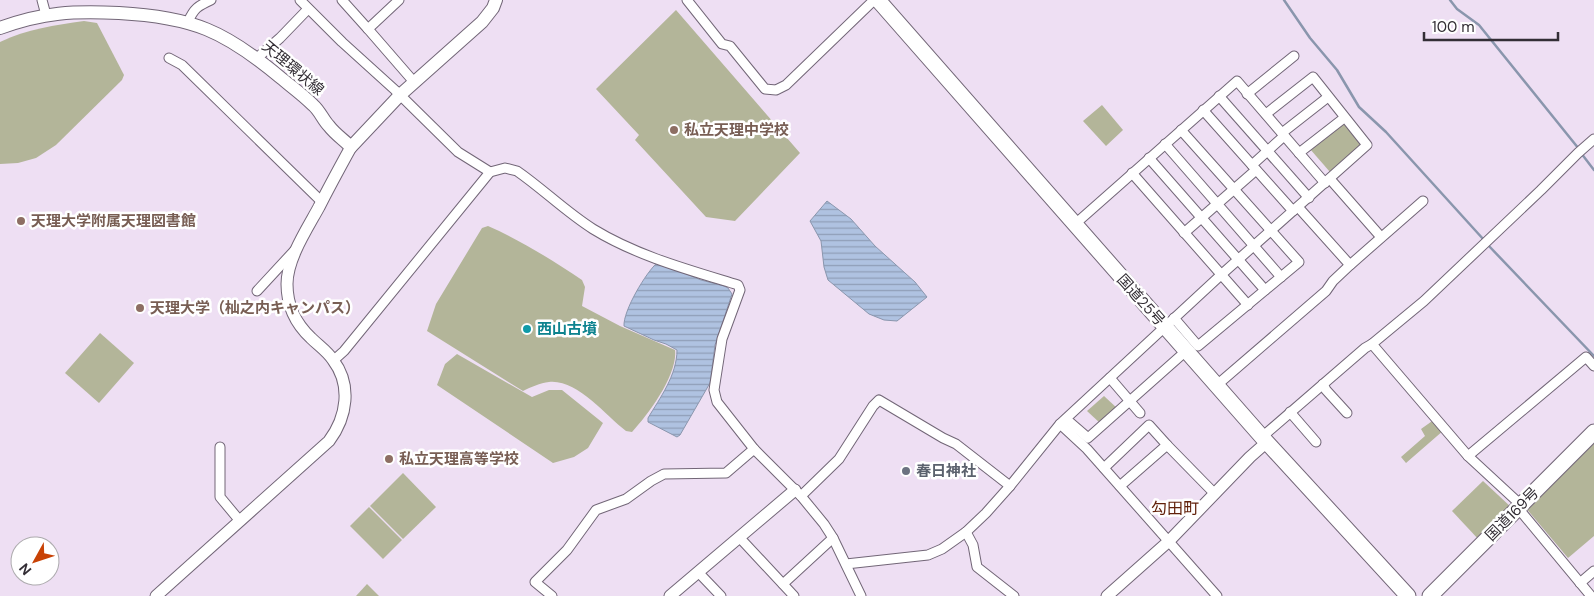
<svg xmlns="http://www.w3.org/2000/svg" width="1594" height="596" viewBox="0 0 1594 596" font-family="'DM Sans','Noto Sans JP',sans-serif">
  <defs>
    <pattern id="water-rules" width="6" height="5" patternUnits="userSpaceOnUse" patternTransform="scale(1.25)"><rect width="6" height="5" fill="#afc2e1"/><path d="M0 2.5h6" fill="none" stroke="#8f9eb7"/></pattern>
  </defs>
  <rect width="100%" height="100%" fill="#eedff3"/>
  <g fill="#b3b599">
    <path d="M676 10 800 153 735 221 706 217 635 140 639 135 596 89Z"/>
    <path d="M84 21 97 23 124 75 122 80 56 145 36 158 18 163 0 164V42C27 29 55 25 84 21Z"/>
    <path d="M1102 105 1123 130 1106 146 1083 121Z"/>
    <path d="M1343 122 1362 145 1330 172 1310 149Z"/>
    <path d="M488 226C522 241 552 260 582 280L585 287 582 306 620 326 675 350C678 374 649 414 632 432L626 431C605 415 577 379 549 382 540 383 531 387 523 391L427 331 436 304 482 228Z"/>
    <path d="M100 333 134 363 99 403 65 373Z"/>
    <path d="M457 354 532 397 549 390H562L603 423 588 448 574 457 553 463 437 385 445 364Z"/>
    <path d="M1104 396 1118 409 1101 424 1087 411Z"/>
    <path d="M1435 419 1444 430 1406 463 1401 457 1425 436 1421 429Z"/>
    <path d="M1594 439V536L1568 558 1525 507Z"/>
    <path d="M403 473 436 507 403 539 370 506Z"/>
    <path d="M1483 481 1512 508 1480 541 1452 511Z"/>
    <path d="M369 507 402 540 383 559 350 526Z"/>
    <path d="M367 584 379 596H356Z"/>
  </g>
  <g fill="url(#water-rules)" stroke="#8a96ad">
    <path d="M827 201 851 219 875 246 915 282 927 297 897 321 884 320 869 314 828 280 824 267 821 241 810 221Z"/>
    <path d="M658 262 701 280 724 286 728 288 732 294 715 345 710 383 680 435 677 437 648 422V418C660 398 677 375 677 350L666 344 654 340 624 326C623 311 646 272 658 262Z"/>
  </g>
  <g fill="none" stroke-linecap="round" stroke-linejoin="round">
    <g stroke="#8a96ad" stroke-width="2.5">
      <path d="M1284 0 1310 38 1337 70 1359 107 1386 132 1484 240"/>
      <path d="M1450 0 1457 9 1479 25 1579 149"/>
      <path d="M1581 153 1594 170"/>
      <path d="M1488 245 1594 356"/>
    </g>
    <g stroke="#726677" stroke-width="11">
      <g id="street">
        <path d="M42 0 46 15"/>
        <path d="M300 0 342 42 395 90 458 152 490 172"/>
        <path d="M342 0 368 29"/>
        <path d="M399 0 368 29 414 82"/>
        <path d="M687 0 722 44 730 46 765 89 776 90 786 85 874 0"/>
        <path d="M188 22C194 8 198 6 211 0"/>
        <path d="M169 58 182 65 322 202"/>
        <path d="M257 58 280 38 308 9"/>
        <path d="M1247 94 1294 56"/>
        <path d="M1219 96 1309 198"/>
        <path d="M1203 110 1293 211"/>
        <path d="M1282 133 1328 97"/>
        <path d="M1165 144 1281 277"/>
        <path d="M1299 153 1344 118"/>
        <path d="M1149 158 1265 290"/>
        <path d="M1252 165 1284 136"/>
        <path d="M1132 173 1248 305"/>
        <path d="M1330 179 1381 237"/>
        <path d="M1298 207 1350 265"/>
        <path d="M1074 225 1237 81 1325 183"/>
        <path d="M1184 233 1256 170"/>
        <path d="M257 291 294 251"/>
        <path d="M1174 318 1198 346 1299 262 1181 130"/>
        <path d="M1372 344 1468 456 1521 505"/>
        <path d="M334 360 344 351 490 172 505 168 517 171C543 189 566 212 593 229 637 256 689 270 738 285L740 290 722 339 714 390 717 402 754 449 801 496 824 524 833 538 861 596"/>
        <path d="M1110 378 1140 413"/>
        <path d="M1323 384 1326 390 1347 413"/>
        <path d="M1217 385 1326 291 1333 281 1350 265 1423 201"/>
        <path d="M1290 412 1316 442"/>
        <path d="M1066 419 1088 438 1186 351"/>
        <path d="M1060 424 1087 449 1217 596"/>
        <path d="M1262 437 1365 348 1372 344 1424 301 1541 190 1578 153 1594 139"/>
        <path d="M220 447V497L240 521"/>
        <path d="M1468 456 1586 357 1594 366"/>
        <path d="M1104 468 1149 425 1167 445"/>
        <path d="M1120 486 1167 445 1215 494"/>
        <path d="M801 496 839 459 873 406 879 400 943 438 956 444 1010 486"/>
        <path d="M1518 508 1591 596"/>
        <path d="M966 532 973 545 977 567 1014 596"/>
        <path d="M739 537 794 596"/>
        <path d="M846 564 928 555 942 549 966 532 986 513 1010 486 1060 424 1222 274 1367 145 1313 77 1266 114"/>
        <path d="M698 572 721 596"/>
        <path d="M1580 583 1594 571"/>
        <path d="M783 584 833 538"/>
        <path d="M552 596 535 582 567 550 596 510 626 499 651 481 664 474 726 473 754 449"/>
      </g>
    </g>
    <g stroke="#726677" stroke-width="13">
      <g id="secondary">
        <path d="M156 596 329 441C347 417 352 385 333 360 327 351 319 346 311 338 296 324 287 306 287 284 287 259 307 229 319 207 329 187 340 167 351 147"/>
        <path d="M670 596 795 490"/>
        <path d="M1107 596 1169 541 1250 457 1267 442"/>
      </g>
    </g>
    <g stroke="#726677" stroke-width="14">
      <path id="primary" d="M0 28C44 12 73 11 119 13 193 17 225 31 281 78 292 87 303 95 313 105 320 111 323 120 329 126 335 134 344 140 351 147L400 95 482 22 493 8 496 0"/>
    </g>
    <g stroke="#726677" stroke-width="17">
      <g id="highway">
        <path d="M878 0 1262 437 1408 596"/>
        <path d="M1430 596 1594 432"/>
      </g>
    </g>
    <use href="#street" stroke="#fff" stroke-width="9"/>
    <use href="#secondary" stroke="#fff" stroke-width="11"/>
    <use href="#primary" stroke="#fff" stroke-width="12"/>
    <use href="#highway" stroke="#fff" stroke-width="15"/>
  </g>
  <g fill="#8d6e63" stroke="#fff" stroke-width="2">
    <circle cx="674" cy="130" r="5"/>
    <circle cx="21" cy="221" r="5"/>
    <circle cx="140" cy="308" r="5"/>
    <circle cx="389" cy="459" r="5"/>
  </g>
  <circle fill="#0f9aa8" stroke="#fff" stroke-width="2" cx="527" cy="329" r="5"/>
  <circle fill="#6b7280" stroke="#fff" stroke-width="2" cx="906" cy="471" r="5"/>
  <g text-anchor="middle" stroke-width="5" stroke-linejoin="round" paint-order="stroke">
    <g font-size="15" fill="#332e35" stroke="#fff">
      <text transform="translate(293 68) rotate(40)" y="5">天理環状線</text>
      <text transform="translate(1141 300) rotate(48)" y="5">国道25号</text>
      <text transform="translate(1512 514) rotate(-45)" y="5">国道169号</text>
    </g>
    <g font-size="15" font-weight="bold" fill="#785e54" stroke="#fff" text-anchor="start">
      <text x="684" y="135">私立天理中学校</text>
      <text x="31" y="226">天理大学附属天理図書館</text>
      <text x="150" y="313">天理大学（杣之内キャンパス）</text>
      <text x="399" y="464">私立天理高等学校</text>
    </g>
    <g font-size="15" font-weight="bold" fill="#0d838f" stroke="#fff" text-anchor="start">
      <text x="537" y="334">西山古墳</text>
    </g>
    <g font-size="15" font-weight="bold" fill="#5b616d" stroke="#fff" text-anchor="start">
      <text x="916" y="476">春日神社</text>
    </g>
    <g font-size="16" fill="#62210a" stroke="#fff">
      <text x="1175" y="514">勾田町</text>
    </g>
  </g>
  <g transform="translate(35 561) rotate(230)"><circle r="24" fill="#ffffff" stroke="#adabae"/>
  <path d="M0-4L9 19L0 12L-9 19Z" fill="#c84205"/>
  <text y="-8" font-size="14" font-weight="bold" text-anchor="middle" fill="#332e35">N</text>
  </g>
  <path d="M1424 32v8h134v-8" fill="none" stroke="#332e35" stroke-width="2.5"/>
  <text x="1432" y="32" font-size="15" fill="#332e35" stroke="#ffffff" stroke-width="4" paint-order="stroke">100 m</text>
</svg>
